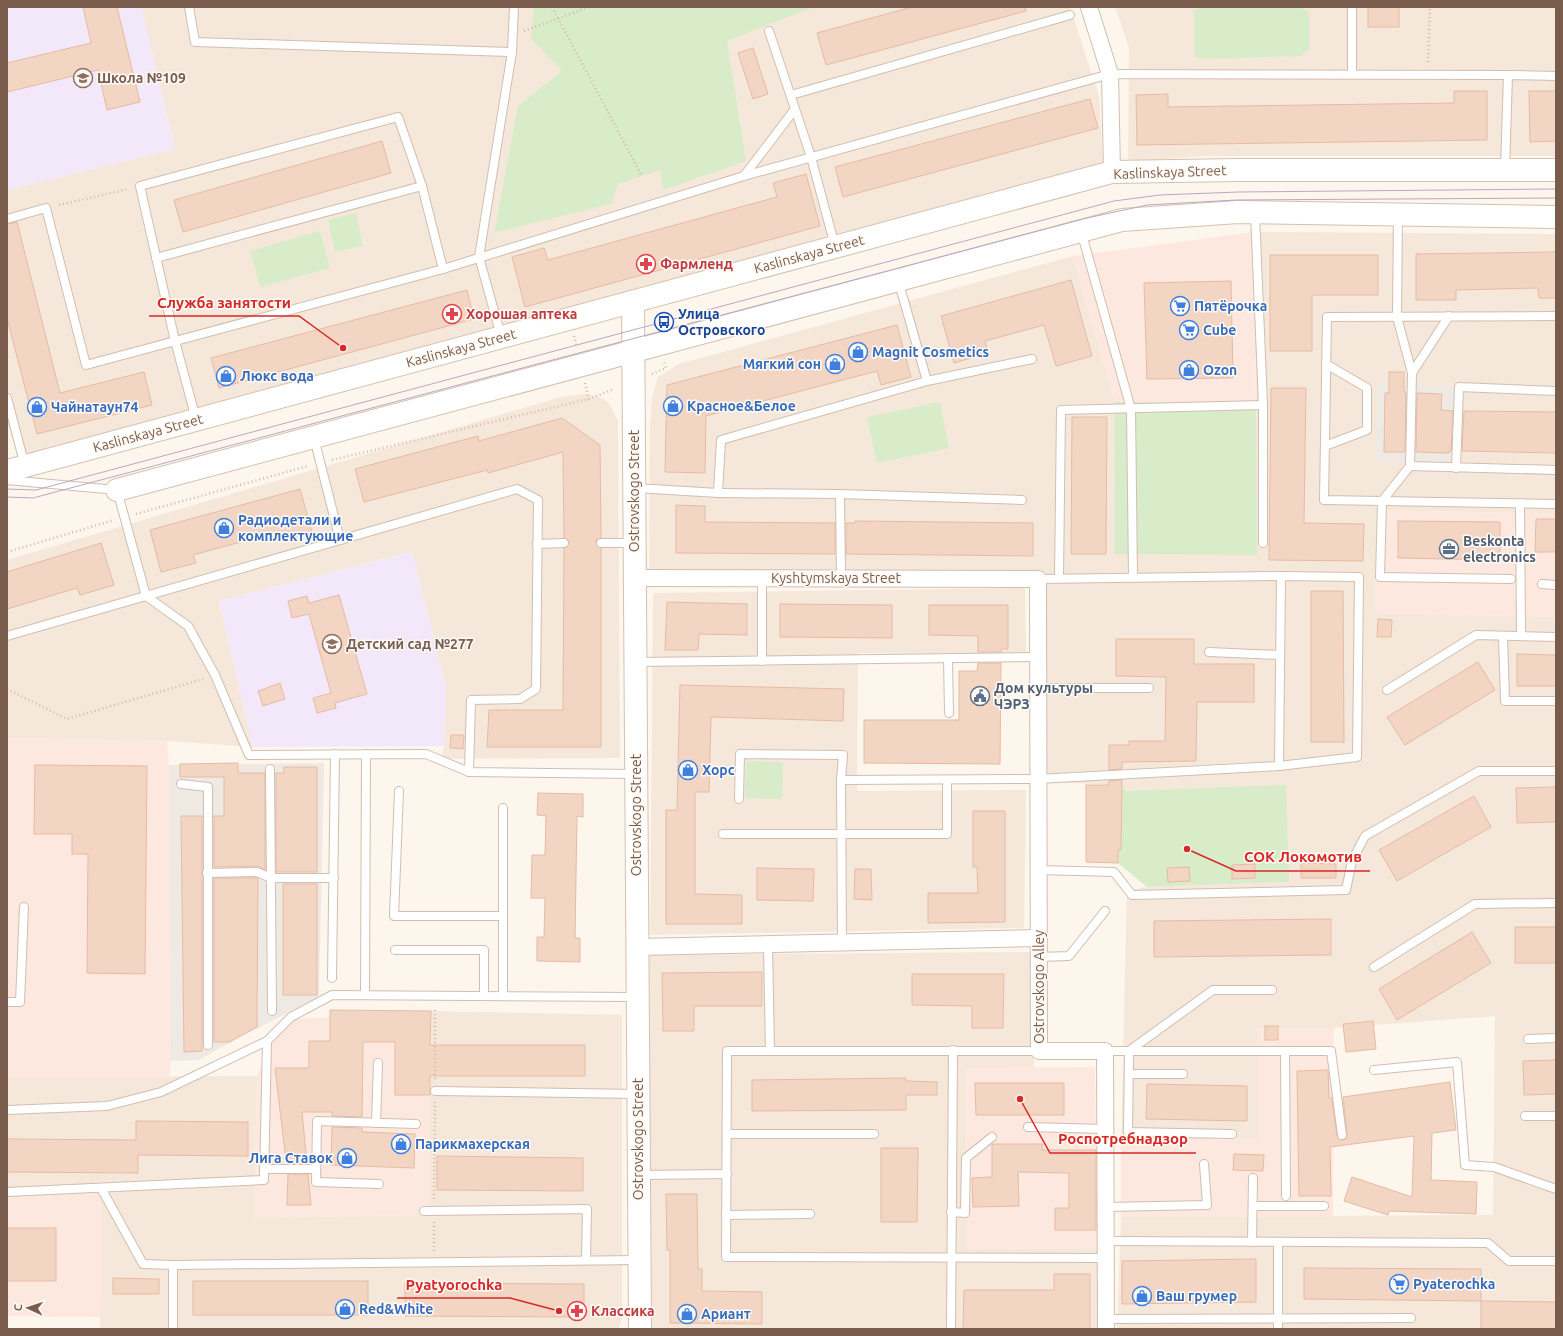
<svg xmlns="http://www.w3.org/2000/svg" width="1563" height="1336" viewBox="0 0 1563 1336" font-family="Ubuntu,sans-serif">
  <rect width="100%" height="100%" fill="#fdf6ec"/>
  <g fill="#f5e8da">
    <path d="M141 7H1070L1099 96 1103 167 1064 174 877 224 19 460 7 421V190L175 149Z"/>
    <path d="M1115 7H1556V156H1204L1128 162 1129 48Z"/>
    <path d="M1254 232 1556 234V514L1377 510 1374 613 1556 617V1329H1117L1121 1217 1493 1215 1495 1016 1334 1028H1258L1259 1139 1121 1141 1127 891 1147 887 1288 882 1126 791 1121 785 1047 782 1044 573 649 570 650 427 652 398 658 377 679 364 1073 256 1115 402 1114 553 1256 403Z"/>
    <path d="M585 394 600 397 609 403 618 421 620 758 442 759 444 746 446 688 412 552 219 601 253 747 167 741 7 738V560L561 397Z"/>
    <path d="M1025 588 1026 654 858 653 857 791 1026 790 1024 928 650 935 653 593Z"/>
    <path d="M1030 952 1034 1068H965L967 1249 1097 1248V1329H647V955Z"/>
    <path d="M431 1011 622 1015V1316L619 1329H100L101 1194 7 1192V1077L257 1076 254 1218 428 1215Z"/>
  </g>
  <g fill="#fde8e0">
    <path d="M1254 232 1256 403 1115 402 1073 256Z"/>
    <path d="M1377 510 1556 514V617L1374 613Z"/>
    <path d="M7 738 167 741 169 765 171 1061 169 1076 7 1077Z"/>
    <path d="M431 1011 428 1215 254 1218 257 1076 280 1020Z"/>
    <path d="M1257 1028H1334L1333 1217H1121V1141L1259 1139Z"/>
    <path d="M1095 1067 1097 1248 966 1249 965 1068Z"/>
    <path d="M7 1192 101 1194 100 1317 7 1316Z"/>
  </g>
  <g fill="#efe9e4">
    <path d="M1377 385 1454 387 1452 463 1376 461Z"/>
    <path d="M324 763 319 996 198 1060 171 1061 169 765Z"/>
  </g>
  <g fill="#f3e8fa">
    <path d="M7 7H141L175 149 7 190Z"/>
    <path d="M412 552 446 688 444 746 253 747 219 601Z"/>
  </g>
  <g fill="#d8ecc9">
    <path d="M534 7H813L727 41 746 161 663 190 660 170 618 184 611 204 494 233 518 106 562 71 531 39Z"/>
    <path d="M1203 7H1300L1309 12V49L1301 56 1202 59 1194 57V11Z"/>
    <path d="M356 213 363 246 335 252 328 220Z"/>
    <path d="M320 231 330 268 260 287 250 251Z"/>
    <path d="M940 402 949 448 877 463 867 417Z"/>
    <path d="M1115 402 1256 403 1257 555 1114 554Z"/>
    <path d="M746 761 783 762 782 799 745 798Z"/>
    <path d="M1086 785H1122L1126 791 1286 785 1289 882 1147 887 1118 863 1086 862Z"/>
  </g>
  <g fill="#f3d5c3" stroke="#e6bba3">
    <path d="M83 7H117L140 102 107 110 98 70 7 92V63L91 43Z"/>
    <path d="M912 7H1025L1026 11 826 65 817 33Z"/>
    <rect x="1368" y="7" width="31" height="20"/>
    <path d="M753 48 768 94 753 99 738 53Z"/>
    <path d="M1454 91H1487V140L1137 145 1136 95 1168 94V107L1454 103Z"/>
    <path d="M1529 91H1556V141L1530 142Z"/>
    <path d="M1090 99 1098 128 843 197 835 167Z"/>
    <path d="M382 141 391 173 183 232 174 200Z"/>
    <path d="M806 174 820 226 525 307 512 257 544 248 548 260 777 197 773 183Z"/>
    <path d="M17 222 60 393 144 372 152 405 37 434 7 318V224Z"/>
    <path d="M1556 252V298H1539L1538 288 1456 290V300H1416V254Z"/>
    <path d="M1270 255H1378V295H1312V351H1270Z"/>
    <path d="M1071 280 1092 356 1056 366 1044 325 985 341 988 353 954 363 941 316Z"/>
    <path d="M1231 281 1233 378 1147 379 1144 283Z"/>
    <path d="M467 290 474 319 219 388 211 358Z"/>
    <path d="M897 325 911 377 881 385 877 371 706 416 705 473 665 472 667 385Z"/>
    <path d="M1389 372H1404V392H1406L1405 452H1384L1385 393H1389Z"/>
    <path d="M1271 388H1306L1304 523 1364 524 1363 561 1269 560Z"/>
    <path d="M1417 393 1442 394 1441 410 1453 411 1451 451H1449V453L1416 452Z"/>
    <path d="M1464 411 1556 412V453L1462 451Z"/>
    <path d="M1072 417H1107L1106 554H1071Z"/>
    <path d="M562 418 600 445 601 538 596 540V543L601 548V747H487L489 710H563L564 548 569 543 568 540 564 538 563 452 488 473 487 470 364 502 355 469 478 436 479 441Z"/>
    <path d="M300 489 312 532 276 541 274 533 193 555 196 563 161 572 150 530Z"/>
    <path d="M676 505 705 506V522L835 523V554L676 553Z"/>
    <path d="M1536 519H1556V552H1535Z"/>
    <path d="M855 521 1033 523V556L846 554V523H855Z"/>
    <path d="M1398 521 1500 522V560L1398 558Z"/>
    <path d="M101 543 114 585 80 595 77 588 7 609V572Z"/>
    <path d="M1311 591H1343L1344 742H1311Z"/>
    <path d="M339 595 367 694 335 703 336 708 317 713 313 698 331 693 309 614 292 618 288 601 307 596 309 603Z"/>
    <path d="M667 602 747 604V635L699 634 698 650H665Z"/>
    <path d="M780 604 892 605V638L780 637Z"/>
    <path d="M929 605H1008V649H1001V652H978V636L929 635Z"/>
    <path d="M1378 619 1392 620 1391 637H1377Z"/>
    <path d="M1116 639H1194V664H1254V702H1197L1196 761 1122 762V769L1109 770V745H1129V741H1165L1166 677 1116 676Z"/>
    <path d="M1517 654 1556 655V686H1517Z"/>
    <path d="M1478 662 1495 690 1405 745 1387 717Z"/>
    <path d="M978 663H1001L1000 764 864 763V720H959V671H977Z"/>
    <path d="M280 683 285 699 263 706 258 691Z"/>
    <path d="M680 685 844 689 843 721 711 717 709 792H695V894L742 895V924H666V810H677Z"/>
    <path d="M451 735H464L463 749 450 748Z"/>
    <path d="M238 763V773H265V870L257 866 214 867V816H224V777H180V764Z"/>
    <path d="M35 765 147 766 145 974 87 973 88 854H72V834H34Z"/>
    <path d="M284 767H317V872H276V773H284Z"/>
    <path d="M1122 780 1121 850H1118V863L1086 862V785H1109V781Z"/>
    <path d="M1556 787V822L1517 823 1516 788Z"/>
    <path d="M538 793 583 794V817L577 816 575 938H580V962L537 961V937H544L545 898H531L532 855H545L546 816 537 815Z"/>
    <path d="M1474 796 1491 827 1397 881 1379 850Z"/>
    <path d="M973 811H1005V922L928 923V893H978L977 867H973Z"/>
    <path d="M181 816H202V1051L184 1052Z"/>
    <path d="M1301 863 1336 864V878H1301Z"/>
    <path d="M1255 864V878L1232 879V865Z"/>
    <path d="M1189 867 1190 881 1168 882 1167 868Z"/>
    <path d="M757 868 814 869 813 901 757 900Z"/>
    <path d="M855 869H871L872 900 854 899Z"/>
    <path d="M214 878H258L257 1027 229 1042H214Z"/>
    <rect x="283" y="884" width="34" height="111"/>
    <path d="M1331 919V955L1154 957V921Z"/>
    <rect x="1515" y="927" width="41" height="36"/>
    <path d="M1472 932 1491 963 1397 1020 1379 989Z"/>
    <path d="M762 972V1006H694V1031H663L662 973Z"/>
    <path d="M912 974H1004L1003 1028H972V1006L912 1005Z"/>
    <path d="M330 1010 431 1011 430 1045H585V1076H430V1095H395V1042H363L362 1117 332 1116V1112H302L307 1164H289V1161H286L275 1068H309V1041H330Z"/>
    <path d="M1373 1021 1376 1049 1346 1052 1343 1024Z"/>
    <rect x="1265" y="1026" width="13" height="14"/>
    <path d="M1556 1060V1094L1524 1095 1523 1061Z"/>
    <path d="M1328 1070 1329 1098H1332L1337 1136 1342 1140 1346 1139 1347 1135 1343 1097 1450 1082 1456 1130 1432 1133 1431 1180 1477 1182 1476 1214 1389 1211 1388 1215 1344 1201 1352 1177 1412 1197 1414 1136 1330 1147 1331 1196H1299L1297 1071Z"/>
    <path d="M906 1078V1081L937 1082V1095H906V1110L752 1111V1080Z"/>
    <path d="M975 1083H1064V1115H976Z"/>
    <path d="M1147 1084 1247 1086V1121L1146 1119Z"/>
    <path d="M136 1121 248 1122V1156L138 1155V1173L7 1172V1139L136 1140Z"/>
    <path d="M332 1127 362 1128V1132L415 1134 414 1168 331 1165Z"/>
    <path d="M992 1144H1043L1042 1150H1096V1230H1055V1208H1069V1173L1018 1172 1019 1206 973 1207 972 1178 992 1177Z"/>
    <path d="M881 1148H918L917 1222H881Z"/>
    <path d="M1234 1154 1264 1155 1263 1171 1233 1170Z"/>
    <path d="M437 1156 583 1158V1191L437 1190Z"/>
    <path d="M288 1174H308L311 1205H287Z"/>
    <path d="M666 1194H697L698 1269H702V1291L762 1292V1324L670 1323V1250H667Z"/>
    <rect x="7" y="1228" width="49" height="53"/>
    <path d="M1256 1259V1302L1122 1304V1261Z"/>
    <path d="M1304 1268 1481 1269V1301L1304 1299Z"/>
    <path d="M1054 1274H1090V1329H963L964 1290H1054Z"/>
    <path d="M113 1278 159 1279V1294H113Z"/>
    <rect x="193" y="1281" width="175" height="34"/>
    <path d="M405 1283 584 1284V1317L405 1316Z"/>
    <path d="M1481 1301 1556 1302V1329H1481Z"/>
  </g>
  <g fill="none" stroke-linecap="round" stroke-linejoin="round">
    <g stroke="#d1beb0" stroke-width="10">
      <g id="lane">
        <path d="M189 7 195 42 512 52"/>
        <path d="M769 31 811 157 835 246"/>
        <path d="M1352 74V7"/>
        <path d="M1508 75 1556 76"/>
        <path d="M791 95 1070 15"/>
        <path d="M744 176 795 109"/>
        <path d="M1255 213 1263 405V543"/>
        <path d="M1398 216 1397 317 1412 373 1410 466 1382 501 1380 577 1511 579"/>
        <path d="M7 219 46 208 86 365 443 269 744 176 1110 74 1508 75 1505 169"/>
        <path d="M1081 231 1131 409 1133 577"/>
        <path d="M156 258 422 186"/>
        <path d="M898 280 927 381 1032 359"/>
        <path d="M1556 316 1327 317 1324 500 1556 504"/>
        <path d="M501 336 479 257 512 52 514 7"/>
        <path d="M1412 373 1449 316"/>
        <path d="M7 398 25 466"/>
        <path d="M196 419 175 341 140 186 398 117 422 186 443 269"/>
        <path d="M314 438 340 540"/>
        <path d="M1325 446 1367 430V388L1326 364"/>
        <path d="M1410 466 1556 470"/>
        <path d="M1456 468 1459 387 1556 391"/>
        <path d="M7 480 117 490 146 596 188 626 215 675 249 755 426 754 469 772 635 774"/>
        <path d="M636 488 718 493 721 440 927 381"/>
        <path d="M718 493 840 494 841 578"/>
        <path d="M840 494 1022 500"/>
        <path d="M1520 503 1521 636"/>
        <path d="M601 543H634"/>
        <path d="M537 544 564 543"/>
        <path d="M1059 578 1061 410 1263 405"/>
        <path d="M1038 579 1281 576"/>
        <path d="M1542 584 1556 585"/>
        <path d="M7 636 517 489 538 500 536 689 520 699 471 700 469 772"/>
        <path d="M1503 636 1505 701H1556"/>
        <path d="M1209 652 1280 655"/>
        <path d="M948 658 949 713"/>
        <path d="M762 661V578"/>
        <path d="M636 662 1038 657"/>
        <path d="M1038 688H1149"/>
        <path d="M1387 690 1476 635 1556 637"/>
        <path d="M270 769 272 1011"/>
        <path d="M841 780 1038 779 1279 766 1357 757 1359 577 1281 576 1279 766"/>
        <path d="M181 784 208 787V1045"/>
        <path d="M399 791 394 916H503"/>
        <path d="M739 799 740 754 843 755 841 780 842 943"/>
        <path d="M723 834H947V780"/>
        <path d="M1039 870 1114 872 1132 895 1346 890 1352 861 1365 836 1479 771H1556"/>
        <path d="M207 873 257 872 271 878H334"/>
        <path d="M768 945 770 1051"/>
        <path d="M395 950H484V996"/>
        <path d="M1039 957 1069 956 1105 911"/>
        <path d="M1374 967 1475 904 1556 903"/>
        <path d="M332 978 335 754"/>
        <path d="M365 995 366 754"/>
        <path d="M503 996V808"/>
        <path d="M7 1002H20L24 907"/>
        <path d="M1528 1039 1556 1038"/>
        <path d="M1039 1051H727L726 1257 1106 1258"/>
        <path d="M1105 1051H1331L1342 1135"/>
        <path d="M1285 1051 1286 1196"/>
        <path d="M1374 1070 1457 1062 1465 1165 1494 1167 1556 1189"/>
        <path d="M1129 1074H1183"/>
        <path d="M435 1091 638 1094"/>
        <path d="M7 1110 107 1106 161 1092 267 1041 291 1017 332 995 637 997"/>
        <path d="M1525 1116H1556"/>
        <path d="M376 1123 378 1063"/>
        <path d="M1028 1127 1106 1129"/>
        <path d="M727 1134H874"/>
        <path d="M1232 1134 1128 1132 1129 1051 1213 990H1272"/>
        <path d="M264 1169H315"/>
        <path d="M639 1175 727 1174"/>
        <path d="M379 1184 316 1182 317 1121 416 1124"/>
        <path d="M101 1188 143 1264 173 1265 639 1260"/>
        <path d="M7 1192 264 1180 267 1041"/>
        <path d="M1253 1206H1324"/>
        <path d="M1106 1207 1207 1205 1204 1164"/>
        <path d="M424 1211 587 1209 586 1260"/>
        <path d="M951 1212 965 1213 966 1158 992 1137"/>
        <path d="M726 1215 810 1214"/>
        <path d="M1106 1241 1488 1243 1509 1261H1556"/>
        <path d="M1252 1242 1253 1178"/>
        <path d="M173 1265V1329"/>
        <path d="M1106 1319 1411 1318"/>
        <path d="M951 1329 953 1050"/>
        <path d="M1278 1329V1242"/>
      </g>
    </g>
    <g stroke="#d1beb0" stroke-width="18">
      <g id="street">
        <path d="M1089 7 1110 74 1112 172"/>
        <path d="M635 578 1038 579 1039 1051H1105L1106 1329"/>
        <path d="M637 947 1039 938"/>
      </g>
    </g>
    <g stroke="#d6c0b0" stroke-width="24">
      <g id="secondary">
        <path d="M633 302 640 1329"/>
        <path d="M7 471 1112 172 1238 170H1556"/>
        <path d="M117 490 1122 220 1238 212 1556 217"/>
      </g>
    </g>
    <g stroke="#d9b8a5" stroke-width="2.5" stroke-dasharray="1 3" stroke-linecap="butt">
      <path d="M552 7 642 176"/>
      <path d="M524 31 589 7"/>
      <path d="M1428 62 1430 7"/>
      <path d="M59 205 128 189"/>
      <path d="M574 336 577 347"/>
      <path d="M652 374 666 368 664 362"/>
      <path d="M585 383 589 399 614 389"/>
      <path d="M332 460 589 399"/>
      <path d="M136 514 308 466"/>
      <path d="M7 552 114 520"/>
      <path d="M7 689 67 719 203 679"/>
      <path d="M435 1079V1008"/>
      <path d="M434 1199 435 1102"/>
      <path d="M434 1251V1222"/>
    </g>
    <use href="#lane" stroke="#fff" stroke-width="8"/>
    <use href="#street" stroke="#fff" stroke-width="16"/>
    <use href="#secondary" stroke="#fff" stroke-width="22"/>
    <g stroke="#b9a8c9" stroke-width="1">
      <path d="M7 489 36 490 1114 201 1160 195 1238 192 1556 189"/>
      <path d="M7 497 33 498 1087 218 1147 205 1236 200 1556 198"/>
    </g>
  </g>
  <defs>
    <g id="school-ring" transform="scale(1)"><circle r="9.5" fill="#fffaf3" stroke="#8d6e63" stroke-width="1.5"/><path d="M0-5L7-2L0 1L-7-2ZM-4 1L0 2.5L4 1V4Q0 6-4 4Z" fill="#8d6e63"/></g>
    <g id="pharmacy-ring" transform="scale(1)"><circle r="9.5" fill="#fffaf3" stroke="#e0444e" stroke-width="1.5"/><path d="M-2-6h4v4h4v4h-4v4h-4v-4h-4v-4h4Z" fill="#e0444e"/></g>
    <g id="supermarket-ring" transform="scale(1)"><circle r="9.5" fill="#fffaf3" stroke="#3f7fe0" stroke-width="1.5"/><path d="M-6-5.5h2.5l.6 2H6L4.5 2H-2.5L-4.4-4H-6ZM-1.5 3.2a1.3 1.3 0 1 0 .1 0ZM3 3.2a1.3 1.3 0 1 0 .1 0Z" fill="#3f7fe0"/></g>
    <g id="bus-ring" transform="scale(1)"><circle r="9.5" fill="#fffaf3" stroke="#1a4fb4" stroke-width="1.5"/><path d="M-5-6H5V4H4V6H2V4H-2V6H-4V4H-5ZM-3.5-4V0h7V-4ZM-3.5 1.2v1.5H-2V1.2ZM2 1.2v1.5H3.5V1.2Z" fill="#1a4fb4"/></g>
    <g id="shop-ring" transform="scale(1)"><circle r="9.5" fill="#fffaf3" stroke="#3f7fe0" stroke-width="1.5"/><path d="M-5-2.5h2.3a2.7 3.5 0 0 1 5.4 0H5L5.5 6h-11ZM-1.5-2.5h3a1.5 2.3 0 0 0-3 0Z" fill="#3f7fe0"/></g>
    <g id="office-ring" transform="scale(1)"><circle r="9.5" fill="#fffaf3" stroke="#5c6f8a" stroke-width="1.5"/><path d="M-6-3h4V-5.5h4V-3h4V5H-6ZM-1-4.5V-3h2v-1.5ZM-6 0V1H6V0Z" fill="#5c6f8a"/></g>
    <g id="civic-ring" transform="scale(1)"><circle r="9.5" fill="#fffaf3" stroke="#5c6f8a" stroke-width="1.5"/><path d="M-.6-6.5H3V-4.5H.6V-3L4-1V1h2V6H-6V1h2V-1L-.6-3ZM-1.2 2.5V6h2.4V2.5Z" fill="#5c6f8a"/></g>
  </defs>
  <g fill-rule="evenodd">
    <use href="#school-ring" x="83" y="78"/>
    <use href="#pharmacy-ring" x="646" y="264"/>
    <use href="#supermarket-ring" x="1180" y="306"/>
    <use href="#pharmacy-ring" x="452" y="314"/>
    <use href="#bus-ring" x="664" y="322"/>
    <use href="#supermarket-ring" x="1189" y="330"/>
    <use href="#shop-ring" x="858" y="352"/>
    <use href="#shop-ring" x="835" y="364"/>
    <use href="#shop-ring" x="1189" y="370"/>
    <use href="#shop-ring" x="226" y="376"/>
    <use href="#shop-ring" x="673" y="406"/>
    <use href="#shop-ring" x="37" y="407"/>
    <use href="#shop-ring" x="224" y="528"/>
    <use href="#office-ring" x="1449" y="549"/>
    <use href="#school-ring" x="332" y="644"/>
    <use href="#civic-ring" x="980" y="696"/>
    <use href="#shop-ring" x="688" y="770"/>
    <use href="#shop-ring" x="401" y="1144"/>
    <use href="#shop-ring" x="347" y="1158"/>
    <use href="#supermarket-ring" x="1399" y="1284"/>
    <use href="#shop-ring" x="1142" y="1296"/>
    <use href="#shop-ring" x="345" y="1309"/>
    <use href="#pharmacy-ring" x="577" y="1311"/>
    <use href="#shop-ring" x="687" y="1314"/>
  </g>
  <g text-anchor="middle" stroke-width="3" stroke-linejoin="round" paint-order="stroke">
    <g font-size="14" font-weight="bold" fill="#785e54" stroke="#fffaf3" text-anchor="start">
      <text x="97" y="83">Школа №109</text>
      <text x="346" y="649">Детский сад №277</text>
    </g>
    <g font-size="14" fill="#7a5c4d" stroke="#fffaf3">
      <text transform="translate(1170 172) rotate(-2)" y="5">Kaslinskaya Street</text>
      <text transform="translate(809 254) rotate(-15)" y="5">Kaslinskaya Street</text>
      <text transform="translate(461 348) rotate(-15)" y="5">Kaslinskaya Street</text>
      <text transform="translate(148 433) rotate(-15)" y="5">Kaslinskaya Street</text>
      <text transform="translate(634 491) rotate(-90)" y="5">Ostrovskogo Street</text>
      <text x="836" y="583">Kyshtymskaya Street</text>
      <text transform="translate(636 815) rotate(-90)" y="5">Ostrovskogo Street</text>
      <text transform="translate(1039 987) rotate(-90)" y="5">Ostrovskogo Alley</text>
      <text transform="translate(638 1139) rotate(-90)" y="5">Ostrovskogo Street</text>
    </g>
    <g font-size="14" font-weight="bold" fill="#be3a42" stroke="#fffaf3" text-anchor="start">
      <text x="660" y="269">Фармленд</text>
      <text x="466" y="319">Хорошая аптека</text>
      <text x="591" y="1316">Классика</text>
    </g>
    <g font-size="14" font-weight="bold" fill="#366cbe" stroke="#fffaf3" text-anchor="start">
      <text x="1194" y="311">Пятёрочка</text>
      <text x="1203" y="335">Cube</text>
      <text x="872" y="357">Magnit Cosmetics</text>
      <text x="821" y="369" text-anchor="end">Мягкий сон</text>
      <text x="1203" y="375">Ozon</text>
      <text x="240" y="381">Люкс вода</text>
      <text x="687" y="411">Красное&amp;Белое</text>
      <text x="51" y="412">Чайнатаун74</text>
      <text x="238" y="525">Радиодетали и<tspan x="238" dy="16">комплектующие</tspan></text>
      <text x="702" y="775">Хорс</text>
      <text x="415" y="1149">Парикмахерская</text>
      <text x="333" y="1163" text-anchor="end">Лига Ставок</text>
      <text x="1413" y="1289">Pyaterochka</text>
      <text x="1156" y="1301">Ваш грумер</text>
      <text x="359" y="1314">Red&amp;White</text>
      <text x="701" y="1319">Ариант</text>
    </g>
    <g font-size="14" font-weight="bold" fill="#164399" stroke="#fffaf3" text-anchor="start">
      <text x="678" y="319">Улица<tspan x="678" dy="16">Островского</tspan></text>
    </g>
    <g font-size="14" font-weight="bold" fill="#4e5e75" stroke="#fffaf3" text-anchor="start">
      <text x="1463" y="546">Beskonta<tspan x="1463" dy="16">electronics</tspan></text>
      <text x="994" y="693">Дом культуры<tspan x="994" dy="16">ЧЭРЗ</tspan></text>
    </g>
  </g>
  <path fill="none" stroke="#d62828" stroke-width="1.5" d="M343 348L299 316H149M1187 849L1236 871H1370M1020 1099L1050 1153H1196M559 1311L510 1298H397"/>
  <g fill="#d62828" stroke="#fffaf3" stroke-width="1.5">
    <circle cx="343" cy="348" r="4"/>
    <circle cx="1187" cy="849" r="4"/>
    <circle cx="1020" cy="1099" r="4"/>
    <circle cx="559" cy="1311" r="4"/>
  </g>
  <g font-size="15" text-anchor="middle" font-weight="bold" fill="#d62828" stroke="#fffaf3" stroke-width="3" stroke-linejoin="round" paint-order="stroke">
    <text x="224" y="308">Служба занятости</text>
    <text x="1303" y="862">СОК Локомотив</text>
    <text x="1123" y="1144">Роспотребнадзор</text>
    <text x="454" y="1290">Pyatyorochka</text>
  </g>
  <rect width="1563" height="1336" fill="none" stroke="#7a5c4d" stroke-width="16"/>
  <g transform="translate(28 1308) rotate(273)" stroke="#fffaf3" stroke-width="3" paint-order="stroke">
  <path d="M0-3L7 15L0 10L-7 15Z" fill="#7a5c4d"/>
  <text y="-6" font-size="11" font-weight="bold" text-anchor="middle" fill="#7a5c4d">С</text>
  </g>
</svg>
